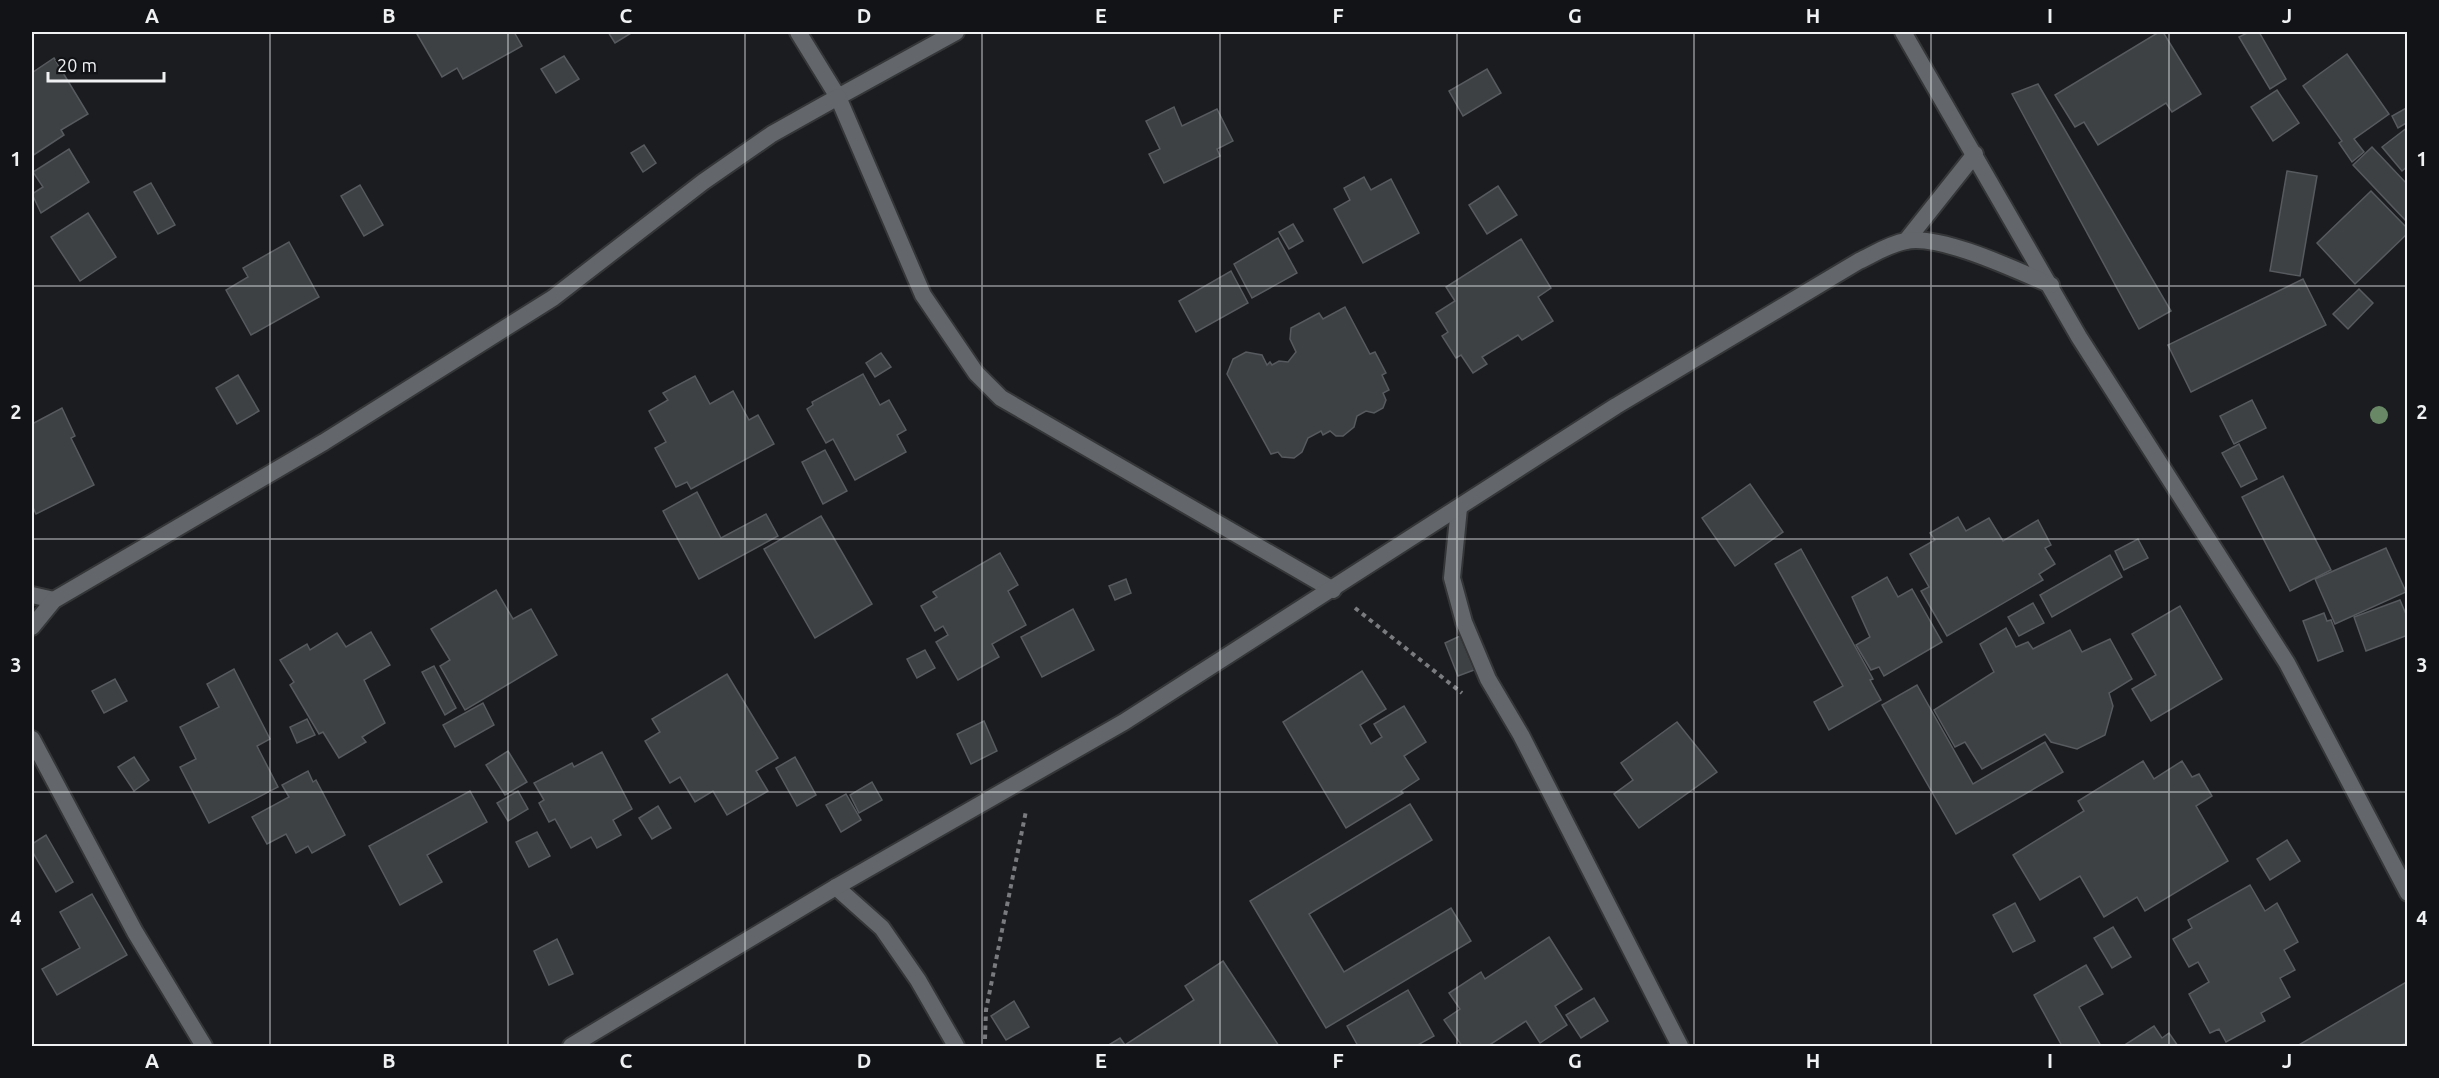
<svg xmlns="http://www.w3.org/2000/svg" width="2439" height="1078" viewBox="0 0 2439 1078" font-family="Ubuntu,sans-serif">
  <rect width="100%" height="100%" fill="#1a1c1f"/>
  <g fill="#3e4144" stroke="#575a5e" stroke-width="1.5">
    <path d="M422 32H514L522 46 463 79 457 68 442 77 417 34Z"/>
    <path d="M608 32H633L615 43Z"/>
    <path d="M2159 32H2163L2201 94 2172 112 2166 103 2098 145 2084 122 2075 127 2055 95Z"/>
    <path d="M2249 32H2259L2286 79 2270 89 2239 37Z"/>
    <path d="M2347 54 2389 114 2354 139 2364 152 2352 162 2339 143 2342 141 2303 86Z"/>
    <path d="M564 56 579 79 556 93 541 69Z"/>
    <path d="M54 58 88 114 61 130 64 135 32 156V69L33 72Z"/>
    <path d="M1487 69 1501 93 1463 116 1449 91Z"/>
    <path d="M2038 84 2171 311 2139 329 2012 94Z"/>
    <path d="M2277 90 2299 123 2273 141 2251 107Z"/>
    <path d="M1174 107 1182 126 1217 109 1233 141 1217 149 1220 156 1164 183 1149 154 1160 149 1146 121Z"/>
    <path d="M2408 107V122L2398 128 2392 116Z"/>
    <path d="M2408 127V166L2402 171 2382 147Z"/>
    <path d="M644 145 656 163 643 172 631 153Z"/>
    <path d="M2372 147 2408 185V223L2353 165Z"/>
    <path d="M69 149 89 182 41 213 32 194 43 187 33 172Z"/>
    <path d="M2287 171 2317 176 2300 276 2270 271Z"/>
    <path d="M1364 177 1371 190 1391 179 1419 233 1363 263 1334 209 1350 200 1344 188Z"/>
    <path d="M151 183 175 225 158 234 134 192Z"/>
    <path d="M360 185 383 225 364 236 341 196Z"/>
    <path d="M1498 186 1517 215 1487 234 1469 205Z"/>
    <path d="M2371 191 2408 229V233L2355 284 2317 243Z"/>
    <path d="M88 213 116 257 80 281 51 237Z"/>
    <path d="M1293 224 1303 241 1289 249 1279 232Z"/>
    <path d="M1278 238 1297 273 1252 298 1234 264Z"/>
    <path d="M1521 239 1551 288 1538 297 1553 321 1522 340 1518 335 1482 357 1487 364 1473 373 1461 355 1456 358 1442 336 1448 332 1436 313 1455 301 1446 287Z"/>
    <path d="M289 242 319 297 251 335 226 290 248 277 243 268Z"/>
    <path d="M1231 271 1248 303 1196 332 1179 301Z"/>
    <path d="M2303 279 2326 325 2191 392 2168 345Z"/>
    <path d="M2359 289 2373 303 2348 329 2333 314Z"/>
    <path d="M1345 307 1370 354 1375 352 1386 373 1382 375 1389 390 1383 393 1386 400 1383 408 1374 413 1366 411 1357 416 1354 427 1343 436H1336L1330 431 1323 435 1321 431 1308 438 1302 452 1294 458 1282 457 1278 452 1271 454 1227 374 1233 359 1246 352 1262 355 1267 365 1270 362 1272 365 1279 361 1288 362 1296 352 1290 339 1291 328 1319 313 1323 319Z"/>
    <path d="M881 353 891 367 875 377 866 363Z"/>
    <path d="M863 374 880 405 889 400 906 430 897 435 906 452 855 480 833 439 826 443 807 409 813 405 812 402Z"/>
    <path d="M238 375 259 411 237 424 216 388Z"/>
    <path d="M695 376 710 404 733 391 749 420 758 415 774 444 691 489 687 482 676 487 655 448 666 442 649 411 668 400 663 393Z"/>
    <path d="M2252 400 2266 428 2234 444 2220 416Z"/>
    <path d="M62 408 75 436 71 438 94 485 36 514 32 505V424Z"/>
    <path d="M2239 444 2257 479 2241 487 2222 453Z"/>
    <path d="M825 450 847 491 823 504 802 462Z"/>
    <path d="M2283 476 2331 570 2290 591 2242 497Z"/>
    <path d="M1750 484 1783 532 1735 566 1702 518Z"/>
    <path d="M697 492 721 538 766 514 778 536 699 579 663 511Z"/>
    <path d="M821 516 872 604 815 638 764 549Z"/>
    <path d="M1958 517 1966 531 1989 518 2003 541 2038 520 2051 545 2045 548 2055 564 2039 574 2043 580 1947 636 1921 591 1929 587 1910 554 1935 540 1930 533Z"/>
    <path d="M2138 539 2148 558 2124 570 2115 551Z"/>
    <path d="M2386 548 2406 592 2335 624 2315 579Z"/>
    <path d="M1801 549 1873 679 1870 680 1881 700 1829 730 1814 702 1843 686 1775 564Z"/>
    <path d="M1000 553 1018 585 1008 591 1026 625 992 644 999 657 958 680 936 642 948 635 943 626 935 631 921 606 937 597 933 592Z"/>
    <path d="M2110 555 2122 577 2052 617 2040 595Z"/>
    <path d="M1887 577 1898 597 1912 589 1942 642 1884 676 1879 667 1871 670 1856 645 1870 637 1852 597Z"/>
    <path d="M1126 579 1131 593 1115 600 1109 586Z"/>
    <path d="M496 590 513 619 531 609 557 655 465 710 440 666 450 660 431 629Z"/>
    <path d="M2400 600 2408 619V635L2366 651 2354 617Z"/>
    <path d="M2033 603 2044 623 2019 636 2008 617Z"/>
    <path d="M2180 606 2222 679 2151 721 2132 689 2156 675 2132 634Z"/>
    <path d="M1073 609 1094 650 1042 677 1021 637Z"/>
    <path d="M2324 613 2327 621 2331 620 2343 651 2318 661 2303 621Z"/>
    <path d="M2006 628 2016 647 2028 642 2033 649 2070 630 2082 652 2110 639 2132 679 2109 693 2113 706 2105 735 2077 749 2051 742 2045 734 1982 769 1965 742 1955 747 1934 710 1994 672 1980 644Z"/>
    <path d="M371 632 390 665 364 680 385 723 362 737 366 742 339 758 323 732 319 734 290 685 294 682 280 660 307 644 310 650 337 633 346 647Z"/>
    <path d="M1460 636 1474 670 1458 676 1445 643Z"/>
    <path d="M925 650 935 668 917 678 907 659Z"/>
    <path d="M434 666 456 708 445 715 422 672Z"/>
    <path d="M234 669 270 739 257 746 278 787 209 823 180 767 196 759 180 727 219 707 207 684Z"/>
    <path d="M1362 671 1386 709 1360 725 1371 744 1382 737 1374 724 1404 706 1426 742 1404 756 1419 779 1401 791 1403 793 1346 828 1283 722Z"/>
    <path d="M727 674 778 758 756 771 768 791 727 815 713 791 695 802 680 777 670 783 645 741 660 732 652 719Z"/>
    <path d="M115 679 127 701 104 713 92 691Z"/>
    <path d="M1917 685 1973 784 2045 742 2063 772 1956 834 1882 705Z"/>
    <path d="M483 703 494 725 455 747 443 725Z"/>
    <path d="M307 719 315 735 297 743 290 727Z"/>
    <path d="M984 721 997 751 971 764 957 734Z"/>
    <path d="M1677 722 1717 772 1639 828 1614 794 1633 780 1621 763Z"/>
    <path d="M508 751 527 782 505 795 486 765Z"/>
    <path d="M602 752 632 809 613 820 621 835 597 848 591 837 571 848 555 819 549 822 539 803 544 800 534 783 572 763 574 767Z"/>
    <path d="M134 757 149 780 134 791 118 767Z"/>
    <path d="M795 757 816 795 797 806 776 768Z"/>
    <path d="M2143 761 2154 779 2182 761 2192 777 2199 774 2212 796 2196 806 2228 861 2145 911 2137 897 2104 917 2080 876 2040 900 2013 855 2084 811 2078 801Z"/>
    <path d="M308 771 313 782 316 780 345 835 312 853 308 846 296 853 286 834 267 844 252 817 289 797 282 785Z"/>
    <path d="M872 782 882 800 859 813 850 795Z"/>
    <path d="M470 791 487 822 427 855 442 882 400 905 369 846Z"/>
    <path d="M518 791 528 809 508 821 497 803Z"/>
    <path d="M846 794 861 820 841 832 826 805Z"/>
    <path d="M1410 804 1432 840 1309 914 1344 972 1451 908 1471 941 1326 1028 1250 901Z"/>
    <path d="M658 806 671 828 652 839 639 818Z"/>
    <path d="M537 832 550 856 529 867 516 842Z"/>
    <path d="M46 835 73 882 56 892 32 851V844Z"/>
    <path d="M2287 840 2300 861 2270 880 2257 859Z"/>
    <path d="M2250 885 2265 911 2277 903 2298 942 2284 950 2295 970 2280 978 2290 997 2261 1013 2265 1021 2226 1042 2219 1029 2210 1033 2189 994 2209 982 2198 962 2189 967 2173 939 2192 928 2188 920Z"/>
    <path d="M92 894 127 955 57 995 42 969 80 948 60 912Z"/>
    <path d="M2015 903 2035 941 2013 952 1993 915Z"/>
    <path d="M2113 927 2131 957 2112 968 2094 938Z"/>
    <path d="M1549 937 1582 989 1555 1006 1567 1025 1540 1043 1526 1021 1488 1046H1462L1444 1020 1460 1009 1449 993 1481 972 1485 979Z"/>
    <path d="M557 939 573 974 549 985 534 951Z"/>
    <path d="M1223 961 1279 1046H1107L1120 1038 1125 1045 1194 1000 1185 986Z"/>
    <path d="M2086 965 2103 994 2079 1007 2101 1046H2062L2034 995Z"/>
    <path d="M2408 981V1042L2399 1046H2297Z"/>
    <path d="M1408 990 1434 1036 1416 1046H1358L1347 1026Z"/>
    <path d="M1594 998 1608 1021 1581 1038 1566 1015Z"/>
    <path d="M1014 1001 1029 1027 1006 1040 991 1016Z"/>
    <path d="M2154 1026 2162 1038 2169 1033 2178 1046H2123Z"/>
  </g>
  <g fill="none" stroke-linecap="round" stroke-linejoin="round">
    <g stroke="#343638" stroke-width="20">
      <g id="minor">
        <path d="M798 32 838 97 956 32"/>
        <path d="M1903 32 2079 337 2287 663 2408 893"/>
        <path d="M1906 241 1975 154"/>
        <path d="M1459 508 1452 578 1464 622 1488 679 1521 735 1680 1046"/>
        <path d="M32 595 54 600"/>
        <path d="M32 627 54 600 324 442 553 298 703 182 772 134 838 97 923 295 976 373 1001 398 1333 590"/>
        <path d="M32 739 135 932 204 1046"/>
        <path d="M836 887 882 928 918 980 956 1046"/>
        <path d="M571 1046 836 887 1124 722 1616 406 1859 261C1874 254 1889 244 1906 241 1941 234 2018 271 2051 285"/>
      </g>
    </g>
    <g stroke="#797b7e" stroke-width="4" stroke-dasharray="4.5 4.5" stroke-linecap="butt">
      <path d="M1355 608 1462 693"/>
      <path d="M985 1039 986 1010 1026 811"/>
    </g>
    <use href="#minor" stroke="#63666a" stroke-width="16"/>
  </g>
  <circle fill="#698866" cx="2379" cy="415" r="9"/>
  <path fill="none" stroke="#eff1f3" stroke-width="1.5" stroke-opacity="0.55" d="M270 32V1046M508 32V1046M745 32V1046M982 32V1046M1220 32V1046M1457 32V1046M1694 32V1046M1931 32V1046M2169 32V1046M32 286H2408M32 539H2408M32 792H2408"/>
  <rect width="2439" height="1078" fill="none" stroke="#111316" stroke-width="66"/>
  <path d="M48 72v9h116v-9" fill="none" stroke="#eff1f3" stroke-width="3"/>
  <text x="57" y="72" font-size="18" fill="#eff1f3" stroke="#111316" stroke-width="4.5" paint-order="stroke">20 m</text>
  <rect x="33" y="33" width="2373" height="1012" fill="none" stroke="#eff1f3" stroke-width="2"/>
  <g font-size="20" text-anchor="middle" font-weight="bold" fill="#eff1f3">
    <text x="152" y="23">A</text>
    <text x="389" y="23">B</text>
    <text x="626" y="23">C</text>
    <text x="864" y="23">D</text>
    <text x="1101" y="23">E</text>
    <text x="1338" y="23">F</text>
    <text x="1575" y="23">G</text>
    <text x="1813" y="23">H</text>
    <text x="2050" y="23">I</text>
    <text x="2287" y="23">J</text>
    <text x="16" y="166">1</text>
    <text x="2422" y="166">1</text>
    <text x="16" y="419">2</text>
    <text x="2422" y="419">2</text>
    <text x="16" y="672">3</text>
    <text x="2422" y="672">3</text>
    <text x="16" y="925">4</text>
    <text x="2422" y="925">4</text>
    <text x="152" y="1068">A</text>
    <text x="389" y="1068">B</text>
    <text x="626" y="1068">C</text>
    <text x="864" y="1068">D</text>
    <text x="1101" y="1068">E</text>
    <text x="1338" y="1068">F</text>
    <text x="1575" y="1068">G</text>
    <text x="1813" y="1068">H</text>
    <text x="2050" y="1068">I</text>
    <text x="2287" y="1068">J</text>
  </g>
</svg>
